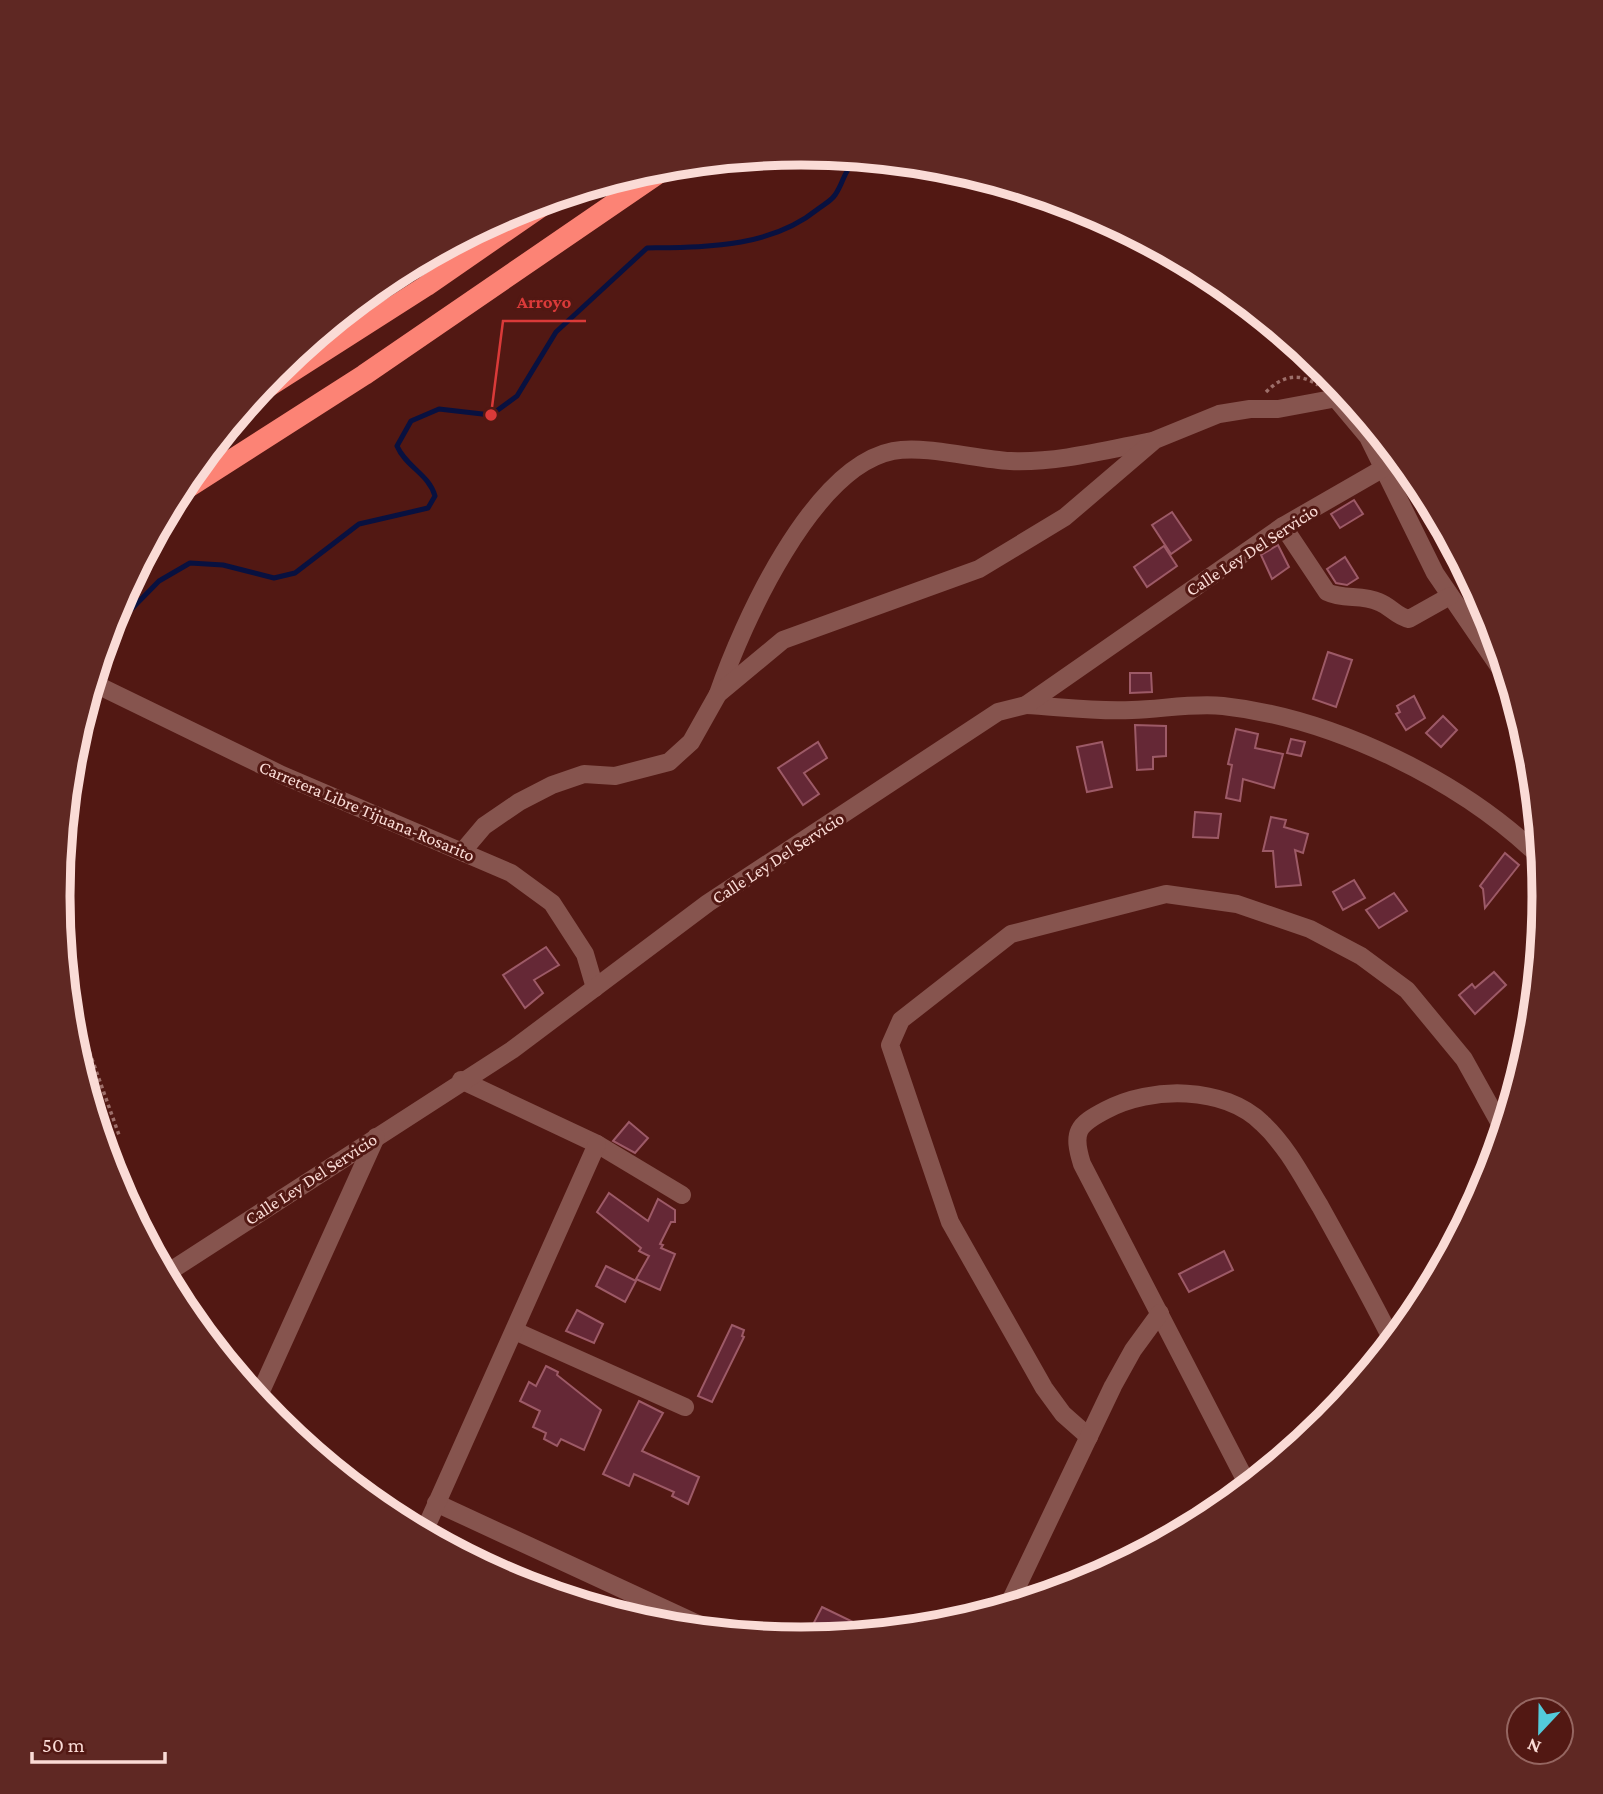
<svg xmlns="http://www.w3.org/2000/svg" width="1603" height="1794" viewBox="0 0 1603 1794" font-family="'Crimson Pro',serif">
  <rect width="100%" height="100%" fill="#521813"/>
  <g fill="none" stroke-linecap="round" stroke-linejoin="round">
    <path stroke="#081140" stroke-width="5" d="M109 632 159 581 190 563 223 565 274 578 295 573 359 524 428 508 435 496C429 474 406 467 397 446L411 421 439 409 491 415 517 396 556 332 647 248C706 247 770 248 818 209 823 205 831 201 835 195 844 182 843 172 856 159"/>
  </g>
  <g fill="#652836" stroke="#9d5a67" stroke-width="2">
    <path d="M1354 500 1363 514 1340 528 1331 514Z"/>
    <path d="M1172 512 1191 540 1171 554 1152 525Z"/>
    <path d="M1278 545 1289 567 1272 579 1261 555Z"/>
    <path d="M1164 546 1177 566 1147 587 1134 567Z"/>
    <path d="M1345 557 1358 578 1347 585 1336 583 1327 569Z"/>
    <path d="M1328 652 1352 660 1336 707 1313 699Z"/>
    <path d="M1130 673H1151L1152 692 1130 693Z"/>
    <path d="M1414 696 1425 718 1406 730 1396 714 1400 712 1397 706Z"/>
    <path d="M1443 716 1457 730 1441 747 1426 733Z"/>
    <path d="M1135 725 1166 726V756L1153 757V769L1137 770Z"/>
    <path d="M1236 729 1258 734 1255 748 1283 754 1274 788 1243 779 1240 801 1226 798 1232 765 1228 764Z"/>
    <path d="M1291 739 1305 742 1301 756 1287 753Z"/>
    <path d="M818 742 827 758 804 773 819 794 803 805 778 768Z"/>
    <path d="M1102 742 1112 787 1087 792 1077 747Z"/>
    <path d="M1195 812 1221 814 1218 838 1193 837Z"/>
    <path d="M1271 817 1286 820 1284 827 1308 834 1303 853 1295 850 1301 885 1276 887 1273 851H1263Z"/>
    <path d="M1505 853 1519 865 1485 908 1483 889 1480 886Z"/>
    <path d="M1354 880 1365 898 1343 910 1333 892Z"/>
    <path d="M1394 893 1407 911 1379 928 1366 910Z"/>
    <path d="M546 947 559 965 534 980 543 993 525 1008 503 975Z"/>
    <path d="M1494 972 1506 985 1475 1014 1459 995 1472 984 1475 988Z"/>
    <path d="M629 1122 648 1138 635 1153 613 1141Z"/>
    <path d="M609 1193 648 1221 658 1199 675 1210V1222H671L660 1244 663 1245 661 1248 675 1254 660 1290 636 1279 649 1256 639 1251 641 1248 597 1212Z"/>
    <path d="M1224 1251 1233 1270 1189 1292 1179 1274Z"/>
    <path d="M606 1266 636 1281 625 1302 596 1286Z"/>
    <path d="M577 1310 603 1324 594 1343 566 1331Z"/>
    <path d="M732 1325 744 1330 742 1336 744 1337 712 1402 698 1396Z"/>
    <path d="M546 1366 558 1372 557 1375 601 1410 584 1450 561 1439 557 1446 544 1439 546 1433 533 1427 540 1411 520 1401 529 1382 536 1386Z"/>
    <path d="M639 1401 663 1413 642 1451 699 1477 688 1504 672 1496 674 1492 634 1474 629 1486 603 1474Z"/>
    <path d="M822 1607 876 1633 805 1640Z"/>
  </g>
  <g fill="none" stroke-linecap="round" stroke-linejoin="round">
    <g stroke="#9d6f6a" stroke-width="3.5" stroke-dasharray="3.5 3.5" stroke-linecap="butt">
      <path d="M1266 392C1282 376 1298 372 1318 385"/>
      <path d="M66 986 119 1135"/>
    </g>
    <g stroke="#86544e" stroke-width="18">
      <path d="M1337 400 1368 437 1435 573 1506 677 1513 694"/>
      <path d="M1283 526 1327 592C1343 600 1362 594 1379 602 1390 606 1397 617 1409 619L1450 596"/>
      <path d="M93 683 282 775 511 873 552 903 585 954 595 988"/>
      <path d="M718 694C742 624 812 467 893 451 925 445 976 459 1010 461 1057 463 1106 450 1152 441"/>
      <path d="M1026 705C1061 707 1097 712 1132 710 1163 709 1193 703 1223 706 1334 718 1462 781 1541 858"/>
      <path d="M462 852 484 826 519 802 552 785 584 774 615 776 669 762 691 742 718 694 783 640 979 569 1065 517 1155 440 1219 414 1250 409H1278L1348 396"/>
      <path d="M461 1080 597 1144 682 1195"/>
      <path d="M164 1275 512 1050 708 903 998 712 1026 705 1283 526 1382 469 1392 450"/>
      <path d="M515 1331 685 1407"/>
      <path d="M257 1400 376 1137"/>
      <path d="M1089 1437 1063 1414 1044 1388 950 1222 890 1045 901 1020 1011 934 1166 894 1237 904 1310 929 1361 956 1407 990 1464 1059 1504 1131"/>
      <path d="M1249 1487 1082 1164C1072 1132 1077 1125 1106 1110 1151 1086 1224 1086 1262 1123 1287 1146 1303 1178 1320 1206 1345 1251 1370 1296 1393 1342"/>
      <path d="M436 1503 715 1632"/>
      <path d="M423 1534 597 1144"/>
      <path d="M1007 1608 1113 1386 1133 1350 1160 1313"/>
    </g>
    <g stroke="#fc8375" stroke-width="21">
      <path d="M257 394 426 286 552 199"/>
      <path d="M178 494 364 375 669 166"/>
    </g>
  </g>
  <g text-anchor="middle" stroke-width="6" stroke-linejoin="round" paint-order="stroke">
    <g font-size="18" fill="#fadbd6" stroke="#521813">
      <text transform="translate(1252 550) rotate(-33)" y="6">Calle Ley Del Servicio</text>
      <text transform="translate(367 811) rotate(23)" y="6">Carretera Libre Tijuana-Rosarito</text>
      <text transform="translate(778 858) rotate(-33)" y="6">Calle Ley Del Servicio</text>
      <text transform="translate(311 1179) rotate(-33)" y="6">Calle Ley Del Servicio</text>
    </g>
  </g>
  <path d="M0 0H1603V1794H0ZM70 896a731 731 0 1 1 1462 0a731 731 0 1 1-1462 0Z" fill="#5f2823" fill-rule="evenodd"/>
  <path fill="none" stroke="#fadbd6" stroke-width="9" d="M70 896a731 731 0 1 1 1462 0a731 731 0 1 1-1462 0Z"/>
  <path fill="none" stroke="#da3a39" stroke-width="2.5" d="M491 415L503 321H586"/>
  <circle fill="#da3a39" stroke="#521813" stroke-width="2.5" cx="491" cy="415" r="7"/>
  <g font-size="19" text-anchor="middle" font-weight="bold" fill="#da3a39" stroke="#521813" stroke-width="6" stroke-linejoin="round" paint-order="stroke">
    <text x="544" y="308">Arroyo</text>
  </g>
  <g transform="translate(1540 1731) rotate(202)"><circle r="33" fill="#521813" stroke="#956661" stroke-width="2"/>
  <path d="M0-5L12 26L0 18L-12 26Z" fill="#53cbdb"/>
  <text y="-10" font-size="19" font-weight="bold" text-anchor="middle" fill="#fadbd6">N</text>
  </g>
  <path d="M32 1752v10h133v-10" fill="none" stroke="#fadbd6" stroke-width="3.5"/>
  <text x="42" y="1752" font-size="21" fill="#fadbd6" stroke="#521813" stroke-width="5" paint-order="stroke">50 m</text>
</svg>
